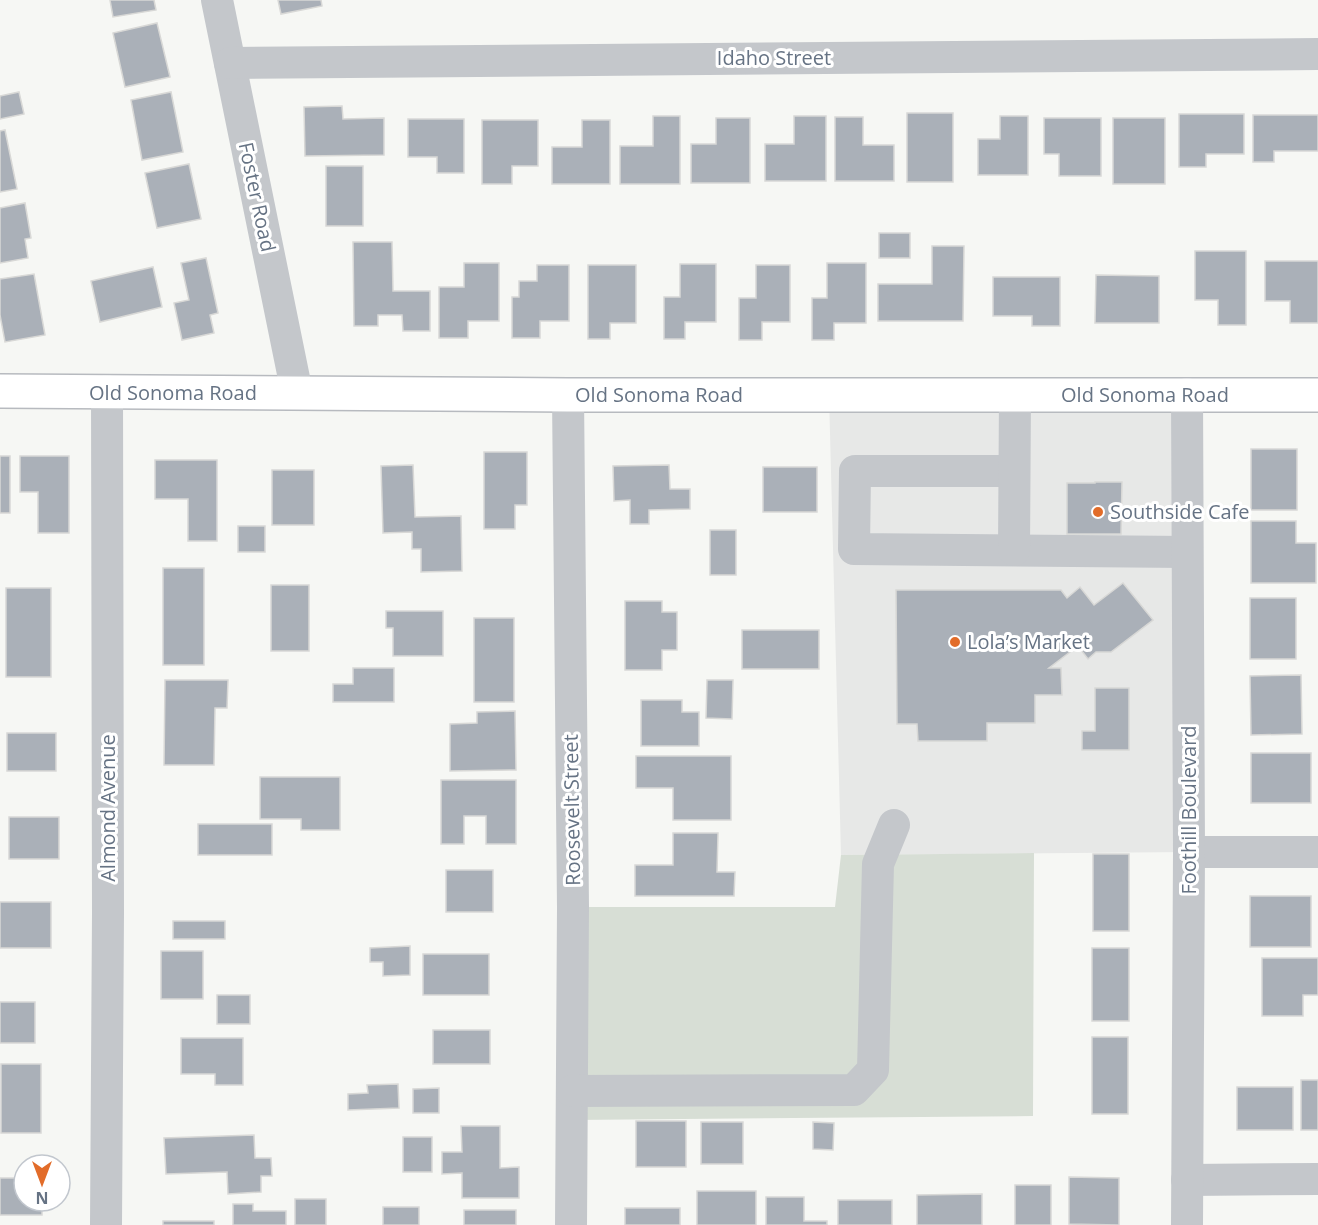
<svg xmlns="http://www.w3.org/2000/svg" width="1318" height="1225" viewBox="0 0 1318 1225" font-family="'Open Sans',sans-serif">
  <rect width="100%" height="100%" fill="#f6f7f4"/>
  <path fill="#e7e8e7" d="M1187 394 1189 852 841 855 829 395Z"/>
  <path fill="#d7ded5" d="M1034 853 1033 1116 572 1120 573 907H835L841 855Z"/>
  <g fill="#aab0b8" stroke="#d8d8d6" stroke-width="1.5">
    <path d="M110 0H154L156 10 113 17Z"/>
    <path d="M278 0H321L322 6 281 14Z"/>
    <path d="M157 23 170 77 125 87 113 33Z"/>
    <path d="M19 92 24 114 0 119V96Z"/>
    <path d="M171 92 183 152 142 160 131 100Z"/>
    <path d="M342 106 343 119 384 118V155L305 156 304 107Z"/>
    <rect x="907" y="113" width="46" height="69"/>
    <path d="M1179 114H1244V154H1206V167H1179Z"/>
    <path d="M1253 115H1318V151H1274V162H1253Z"/>
    <path d="M653 116H680V184H620V146H653Z"/>
    <path d="M794 116H826V181H765V144H794Z"/>
    <path d="M1000 116H1028V175H978V139H1000Z"/>
    <path d="M835 117H863V145H894V181H835Z"/>
    <path d="M716 118H750V183H691V144H716Z"/>
    <path d="M1044 118H1101V176H1059V154H1044Z"/>
    <rect x="1113" y="118" width="52" height="66"/>
    <path d="M408 119H464V173H437V157H408Z"/>
    <path d="M482 120H538V166H512V184H482Z"/>
    <path d="M582 120H610V184H552V147H582Z"/>
    <path d="M5 130 17 189 0 192V131Z"/>
    <path d="M189 164 201 219 157 228 145 173Z"/>
    <rect x="326" y="166" width="37" height="60"/>
    <path d="M25 203 31 238 25 239 28 258 0 263V208Z"/>
    <rect x="879" y="233" width="31" height="25"/>
    <path d="M353 242H392L393 291H430V331H403L402 315H378V326H354Z"/>
    <path d="M932 246H964L963 321H878V284H932Z"/>
    <path d="M1195 251H1246V325H1218V300H1195Z"/>
    <path d="M206 258 218 313 210 315 214 333 182 340 174 303 189 300 181 263Z"/>
    <path d="M1265 261H1318V323H1290V301H1265Z"/>
    <path d="M464 263H499V321H468V338H439V287H464Z"/>
    <path d="M827 263H866V323H834V340H812V298H827Z"/>
    <path d="M680 264H716V322H685V339H664V297H680Z"/>
    <path d="M537 265H569V321H540V338H512V297H519V281H537Z"/>
    <path d="M588 265H636V323H610V339H588Z"/>
    <path d="M756 265H790V322H762V340H739V298H756Z"/>
    <path d="M153 267 162 307 100 322 91 281Z"/>
    <path d="M34 274 45 335 5 342 0 315V279Z"/>
    <path d="M1096 275 1159 276V323H1095Z"/>
    <path d="M993 277H1060V326H1032V316H993Z"/>
    <rect x="1251" y="449" width="46" height="61"/>
    <path d="M484 452H527V505H515V529H484Z"/>
    <rect x="0" y="456" width="10" height="57"/>
    <path d="M20 456H69V533H38V492H20Z"/>
    <path d="M155 460H217V541H188V499H155Z"/>
    <path d="M413 465 415 517 461 516 462 571 421 572V549H412V532L383 533 381 466Z"/>
    <path d="M669 465 670 489H690V509L649 510V524H630V500L614 501 613 466Z"/>
    <rect x="763" y="467" width="54" height="45"/>
    <rect x="272" y="470" width="42" height="55"/>
    <path d="M1095 482H1122L1121 534H1067V483H1095Z"/>
    <path d="M1251 521H1296V543H1316V583H1251Z"/>
    <rect x="238" y="526" width="27" height="26"/>
    <rect x="710" y="530" width="26" height="45"/>
    <rect x="163" y="568" width="41" height="97"/>
    <path d="M1123 583 1153 620 1111 652H1096L1088 659 1078 646 1049 668H1061L1062 695H1035V723H987V741H918L917 724H897L896 590H1061L1067 598 1080 587 1094 605Z"/>
    <rect x="271" y="585" width="38" height="66"/>
    <rect x="6" y="588" width="45" height="89"/>
    <rect x="1250" y="598" width="46" height="61"/>
    <path d="M625 601H662V612H677V650H662V670H625Z"/>
    <path d="M386 611H443V656H393V628H386Z"/>
    <rect x="474" y="618" width="40" height="84"/>
    <rect x="742" y="630" width="77" height="39"/>
    <path d="M353 668H394V702H333V684H353Z"/>
    <path d="M1301 675 1302 734 1251 735 1250 676Z"/>
    <path d="M165 680H228L227 708H215L214 765H164Z"/>
    <path d="M707 680H733L732 719 706 718Z"/>
    <path d="M1095 688H1129V750H1082V731H1095Z"/>
    <path d="M641 700H682V712H699V746H641Z"/>
    <path d="M515 711 516 770 450 771V724L477 723V712Z"/>
    <rect x="7" y="733" width="49" height="38"/>
    <rect x="1251" y="753" width="60" height="50"/>
    <path d="M636 756H731V820H673V788H636Z"/>
    <path d="M260 777H340V830H301V819H260Z"/>
    <path d="M441 780H516V844H486V816H464V844H441Z"/>
    <rect x="9" y="817" width="50" height="42"/>
    <rect x="198" y="824" width="74" height="31"/>
    <path d="M673 833H718L717 872H735L734 896H635V865H673Z"/>
    <rect x="1093" y="854" width="36" height="77"/>
    <rect x="446" y="870" width="47" height="42"/>
    <rect x="1250" y="896" width="61" height="51"/>
    <rect x="0" y="902" width="51" height="46"/>
    <rect x="173" y="921" width="52" height="18"/>
    <path d="M410 946V975L383 976V962H370V948Z"/>
    <rect x="1092" y="948" width="37" height="73"/>
    <rect x="161" y="951" width="42" height="48"/>
    <rect x="423" y="954" width="66" height="41"/>
    <path d="M1262 958H1318V995H1303V1016H1262Z"/>
    <rect x="217" y="995" width="33" height="29"/>
    <rect x="0" y="1002" width="35" height="41"/>
    <rect x="433" y="1030" width="57" height="34"/>
    <rect x="1092" y="1037" width="36" height="77"/>
    <path d="M181 1038H243V1085H215V1074H181Z"/>
    <rect x="1" y="1064" width="40" height="69"/>
    <rect x="1301" y="1080" width="17" height="50"/>
    <path d="M398 1084 399 1108 348 1110V1094L368 1093 367 1085Z"/>
    <rect x="1237" y="1087" width="56" height="43"/>
    <path d="M439 1088V1113H413V1089Z"/>
    <rect x="636" y="1121" width="50" height="46"/>
    <rect x="701" y="1122" width="42" height="42"/>
    <path d="M813 1122 834 1123 833 1150 813 1149Z"/>
    <path d="M461 1126H500V1168L519 1167V1198H462V1173L442 1174V1152H462Z"/>
    <path d="M254 1135 255 1158H271L272 1176H261V1192L228 1194 227 1172 166 1174 164 1138Z"/>
    <rect x="403" y="1137" width="29" height="35"/>
    <path d="M1069 1177 1119 1178V1225L1069 1224Z"/>
    <path d="M0 1178H24V1201H42V1215H0Z"/>
    <rect x="1015" y="1185" width="36" height="40"/>
    <rect x="697" y="1191" width="59" height="34"/>
    <path d="M982 1194V1225H917V1195Z"/>
    <path d="M766 1197H804V1221H827V1225H766Z"/>
    <rect x="295" y="1199" width="31" height="26"/>
    <rect x="838" y="1200" width="54" height="25"/>
    <path d="M233 1204H253V1211H286V1225H233Z"/>
    <rect x="383" y="1207" width="36" height="18"/>
    <rect x="625" y="1208" width="55" height="17"/>
    <rect x="464" y="1210" width="52" height="15"/>
    <rect x="163" y="1221" width="51" height="4"/>
  </g>
  <g fill="none" stroke-linecap="round" stroke-linejoin="round">
    <g stroke="#b7babf" stroke-width="36">
      <path id="major" d="M0 391 568 395H1318"/>
    </g>
    <g stroke="#c4c7cb" stroke-width="32">
      <path d="M217 0 297 393"/>
      <path d="M230 63 1318 54"/>
      <path d="M568 395 573 907 571 1225"/>
      <path d="M1014 471H855L854 549 1187 552"/>
      <path d="M1014 550 1015 395"/>
      <path d="M1189 852H1318"/>
      <path d="M572 1091 854 1090 873 1070 878 864 894 825"/>
      <path d="M1187 1180 1318 1179"/>
      <path d="M106 1225 108 913 107 391"/>
      <path d="M1187 1225 1189 852 1187 394"/>
    </g>
    <use href="#major" stroke="#fff" stroke-width="33"/>
  </g>
  <g fill="#e26c29" stroke="#fff" stroke-width="2">
    <circle cx="1098" cy="512" r="6"/>
    <circle cx="955" cy="642" r="6"/>
  </g>
  <g text-anchor="middle" stroke-width="6" stroke-linejoin="round" paint-order="stroke">
    <g font-size="20" fill="#667384" stroke="#fff">
      <text x="774" y="65">Idaho Street</text>
      <text transform="translate(257 197) rotate(78)" y="7">Foster Road</text>
      <text x="173" y="400">Old Sonoma Road</text>
      <text x="659" y="402">Old Sonoma Road</text>
      <text x="1145" y="402">Old Sonoma Road</text>
      <text transform="translate(108 808) rotate(-90)" y="7">Almond Avenue</text>
      <text transform="translate(572 810) rotate(-91)" y="7">Roosevelt Street</text>
      <text transform="translate(1189 810) rotate(-90)" y="7">Foothill Boulevard</text>
    </g>
    <g font-size="20" fill="#667384" stroke="#fff" text-anchor="start">
      <text x="1110" y="519">Southside Cafe</text>
      <text x="967" y="649">Lola’s Market</text>
    </g>
  </g>
  <g transform="translate(42 1183) rotate(180)"><circle r="28" fill="#ffffff" stroke="#c2c7ce" stroke-width="1.5"/>
  <path d="M0-4.5L10 22L0 15L-10 22Z" fill="#e26c29"/>
  <text y="-9" font-size="16" font-weight="bold" text-anchor="middle" fill="#667384">N</text>
  </g>
</svg>
